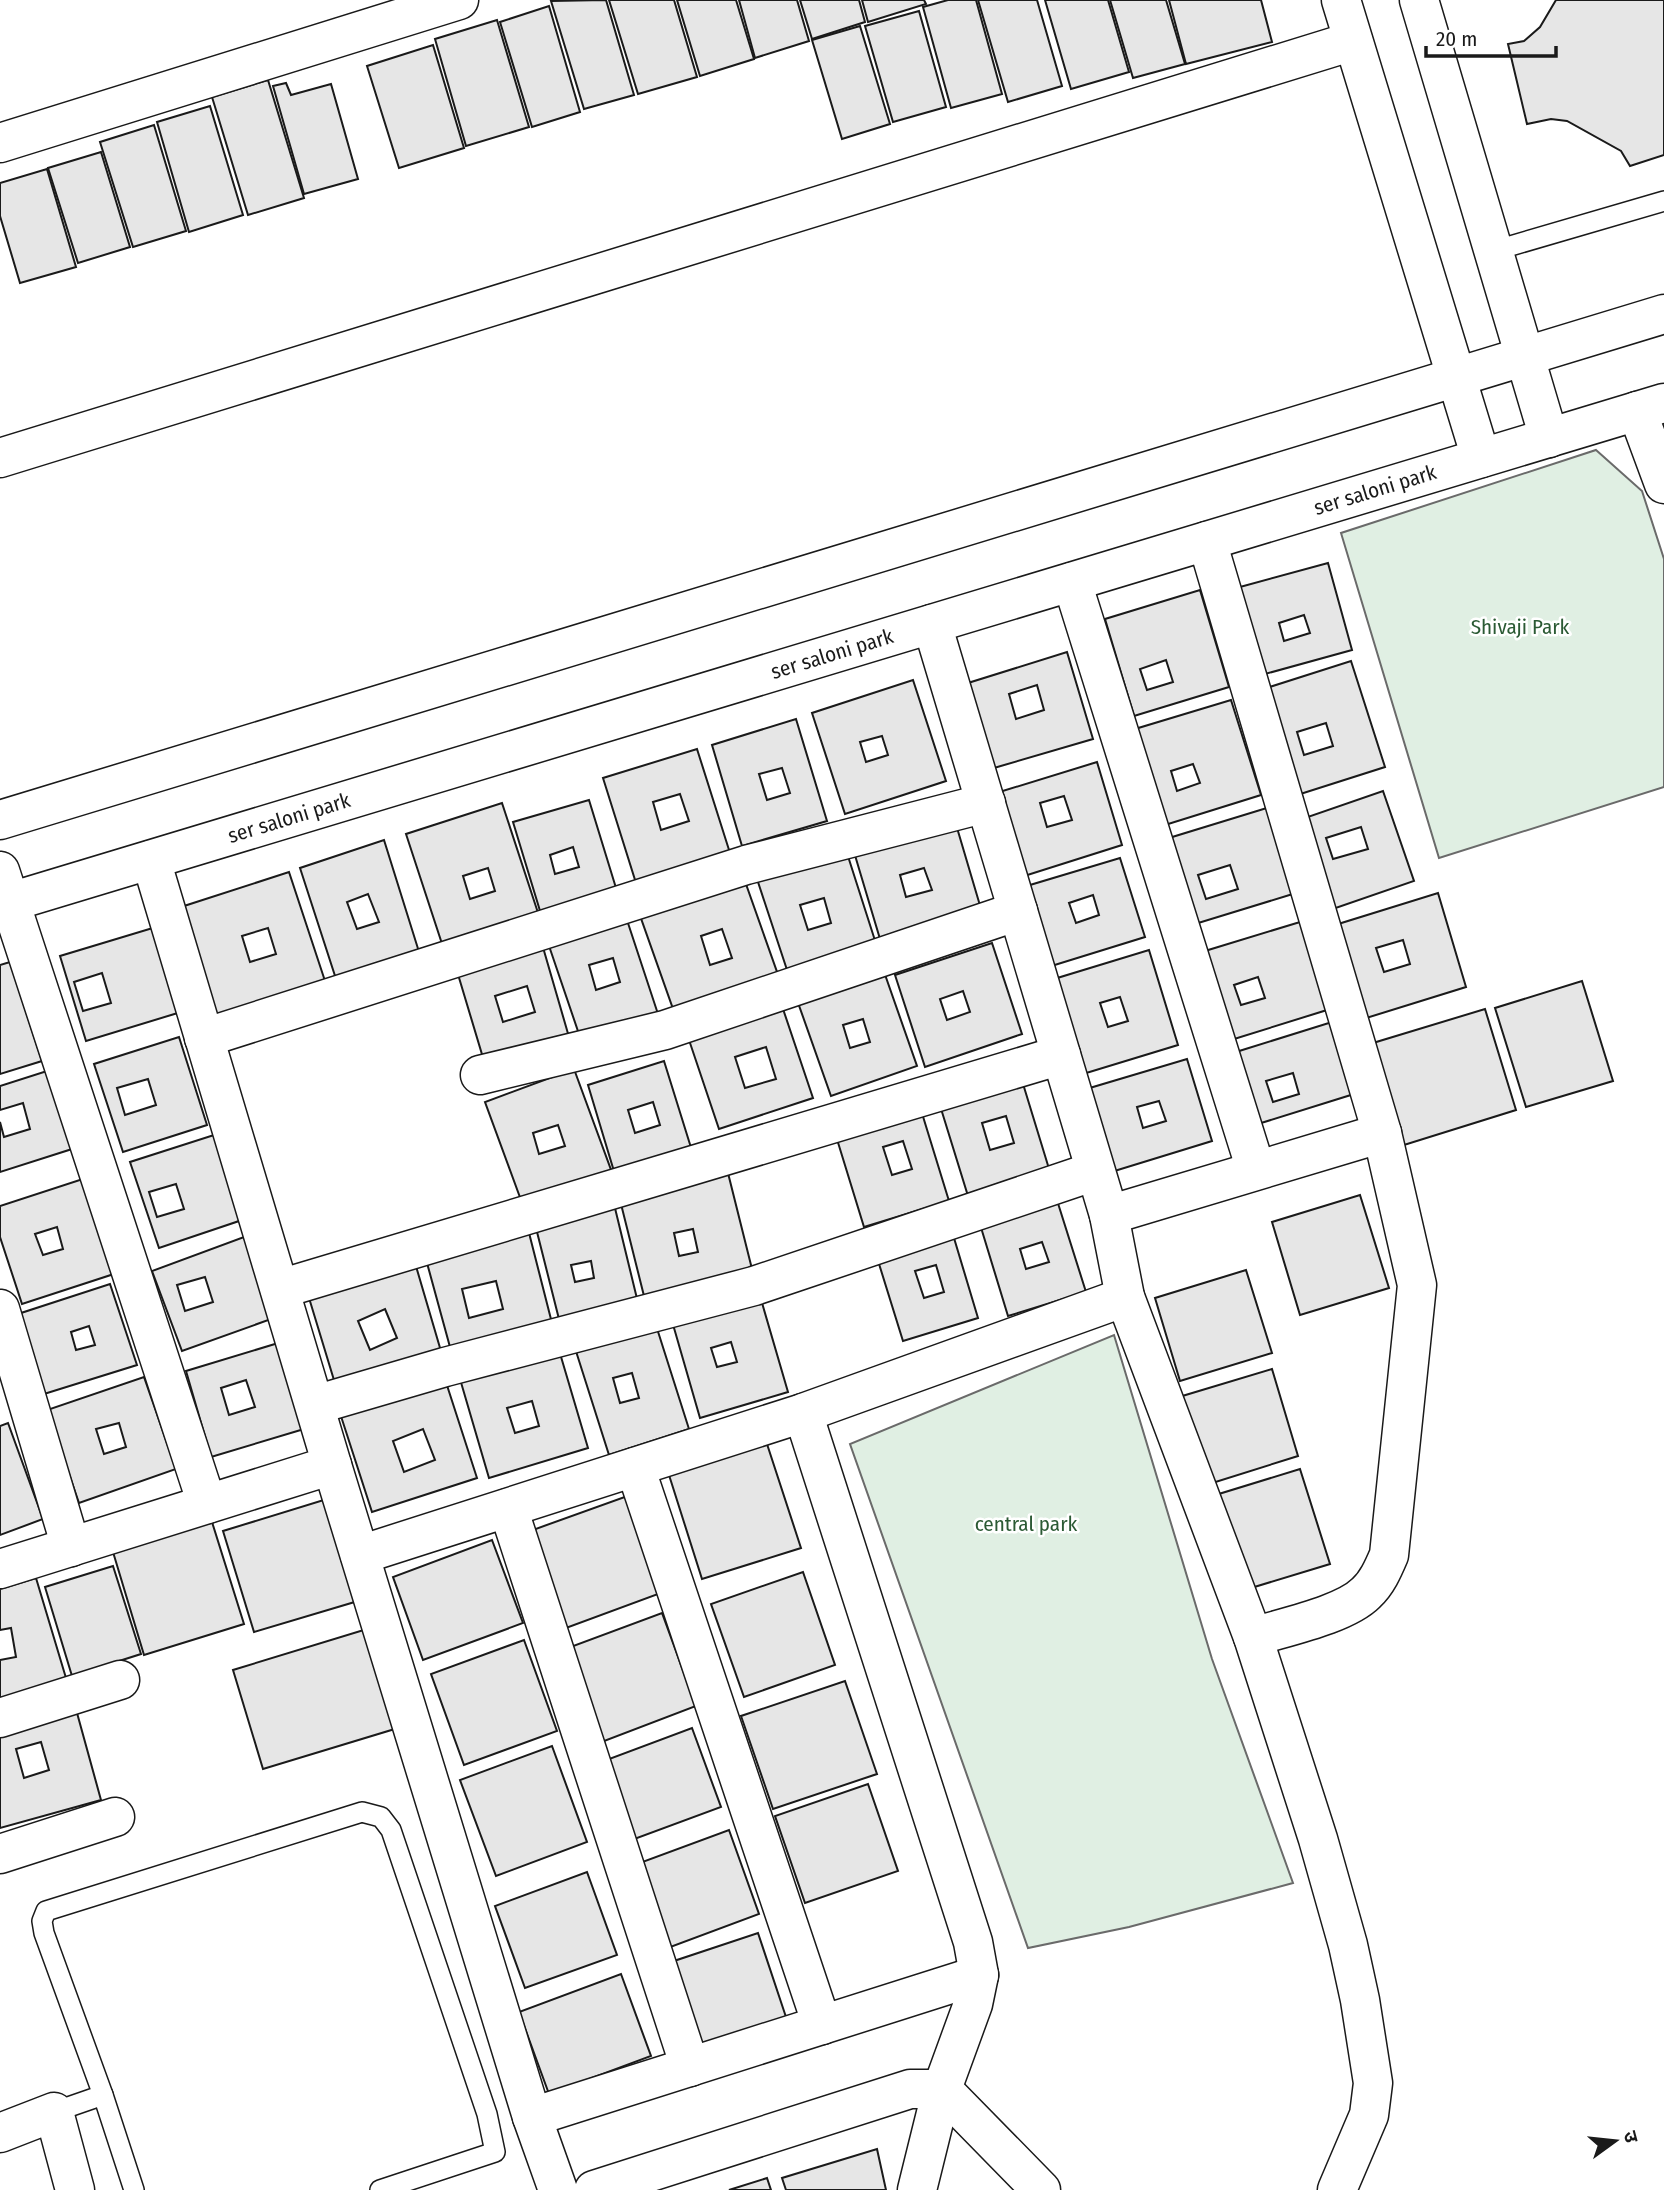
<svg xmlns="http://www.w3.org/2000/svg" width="1664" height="2190" viewBox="0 0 1664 2190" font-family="'Fira Sans Condensed','Noto Sans Devanagari',sans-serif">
  <rect width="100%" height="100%" fill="#fff"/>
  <g fill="#e0efe3" stroke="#6a6a6a" stroke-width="2">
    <path d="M1596 450 1642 491 1664 559V787L1439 858 1341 533Z"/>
    <path d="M1114 1335 1212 1659 1293 1883 1129 1927 1028 1948 850 1444Z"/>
  </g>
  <g fill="#e6e6e6" stroke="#1a1a1a" stroke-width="2" fill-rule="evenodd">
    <path d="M606 0 634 95 584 109 551 1Z"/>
    <path d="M609 0H674L697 77 638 94Z"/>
    <path d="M677 0H736L754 59 700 76Z"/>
    <path d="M739 0H797L809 41 755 58Z"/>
    <path d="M800 0H859L865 22 812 39Z"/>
    <path d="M862 0H924L926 4 868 22Z"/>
    <path d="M948 0H976L1002 94 951 108 923 7Z"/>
    <path d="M978 0H1037L1062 86 1008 102Z"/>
    <path d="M1045 0H1108L1129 72 1071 89Z"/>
    <path d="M1110 0H1166L1185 64 1133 78Z"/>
    <path d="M1169 0H1261L1272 42 1186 64Z"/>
    <path d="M1556 0H1664V155L1630 166 1621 151 1567 121 1551 119 1527 124 1508 44 1524 41 1540 27Z"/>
    <path d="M549 6 580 112 532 127 500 22Z"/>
    <path d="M919 11 946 107 893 122 865 26Z"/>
    <path d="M497 20 529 127 466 146 435 39Z"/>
    <path d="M860 26 890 124 842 139 812 40Z"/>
    <path d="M433 45 464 148 399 168 367 66Z"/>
    <path d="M268 80 304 198 248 215 212 97Z"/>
    <path d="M286 83 291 95 331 84 358 179 304 194 273 86Z"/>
    <path d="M210 106 243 215 189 232 157 122Z"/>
    <path d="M154 125 186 231 133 247 100 142Z"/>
    <path d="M101 152 130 247 78 263 48 168Z"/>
    <path d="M47 169 76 267 20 283 0 216V183Z"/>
    <path d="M1328 563 1352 650 1254 677 1229 590ZM1304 615 1310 633 1284 641 1279 623Z"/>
    <path d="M1200 590 1229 687 1134 716 1105 619ZM1166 660 1173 682 1147 690 1140 669Z"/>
    <path d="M1067 652 1093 739 994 768 968 683ZM1037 685 1044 710 1016 719 1009 694Z"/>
    <path d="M1351 661 1385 767 1291 797 1257 691ZM1326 723 1333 746 1304 755 1297 732Z"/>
    <path d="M913 680 946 781 845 814 812 713ZM882 736 888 755 866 762 860 742Z"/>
    <path d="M1231 700 1261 795 1165 825 1135 729ZM1193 764 1200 783 1177 791 1171 771Z"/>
    <path d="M796 719 827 821 742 846 712 745ZM782 768 790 793 767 800 759 774Z"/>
    <path d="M697 749 730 853 636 883 603 778ZM680 794 689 821 661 830 653 802Z"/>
    <path d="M1097 762 1122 845 1018 878 993 794ZM1064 796 1072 820 1047 827 1040 803Z"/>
    <path d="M1383 791 1414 881 1327 911 1296 821ZM1361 827 1368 849 1333 859 1326 838Z"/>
    <path d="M589 800 620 901 544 924 513 822ZM573 847 579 867 555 874 550 855Z"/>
    <path d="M502 803 542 925 446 956 406 834ZM488 868 495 891 470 899 463 876Z"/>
    <path d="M1270 807 1296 893 1195 924 1169 838ZM1230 865 1238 889 1206 899 1198 875Z"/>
    <path d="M955 821 984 919 883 949 854 852ZM924 868 932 890 906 897 900 875Z"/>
    <path d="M384 840 420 955 337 982 300 868ZM368 894 379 922 357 929 347 902Z"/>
    <path d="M846 850 879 953 791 982 757 879ZM824 898 831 923 808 930 800 905Z"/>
    <path d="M1120 858 1145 937 1045 968 1020 888ZM1093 895 1099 915 1076 923 1069 903Z"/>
    <path d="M741 870 782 986 678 1023 637 907ZM722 929 732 958 710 965 701 936Z"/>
    <path d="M289 872 326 984 218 1019 181 907ZM268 928 276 954 250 962 242 936Z"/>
    <path d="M1438 893 1466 987 1363 1019 1335 925ZM1403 940 1410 964 1384 972 1376 948Z"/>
    <path d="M625 914 658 1014 581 1040 547 940ZM613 958 620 982 596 990 589 965Z"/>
    <path d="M1300 922 1327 1010 1231 1040 1205 951ZM1258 977 1265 998 1241 1005 1234 985Z"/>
    <path d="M156 927 181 1012 86 1041 60 956ZM102 973 111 1003 83 1011 74 982Z"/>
    <path d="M540 937 569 1037 484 1061 454 961ZM527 986 535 1012 503 1022 495 996Z"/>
    <path d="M992 943 1022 1034 925 1067 895 975ZM963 991 970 1012 947 1020 940 999Z"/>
    <path d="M1149 950 1178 1045 1083 1074 1054 979ZM1120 997 1128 1021 1108 1027 1100 1003Z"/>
    <path d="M10 962 42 1061 0 1074V965Z"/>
    <path d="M882 966 917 1066 831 1096 796 997ZM863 1019 870 1042 850 1048 843 1025Z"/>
    <path d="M1582 981 1613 1081 1526 1107 1495 1008Z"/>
    <path d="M781 1003 813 1098 719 1129 687 1034ZM766 1047 776 1079 745 1088 735 1057Z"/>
    <path d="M1485 1009 1516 1110 1404 1145 1373 1043Z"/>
    <path d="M1332 1022 1354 1094 1258 1124 1236 1052ZM1293 1073 1299 1094 1273 1102 1266 1081Z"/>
    <path d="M179 1037 207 1125 123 1152 94 1064ZM148 1079 156 1105 125 1115 117 1088Z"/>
    <path d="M1187 1059 1212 1141 1108 1173 1083 1090ZM1159 1101 1166 1121 1143 1128 1137 1107Z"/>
    <path d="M664 1061 693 1154 616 1178 588 1085ZM653 1102 660 1125 635 1133 628 1110Z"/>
    <path d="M574 1069 614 1178 525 1211 485 1102ZM558 1125 565 1146 539 1154 533 1133Z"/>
    <path d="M47 1071 72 1149 0 1172V1122L4 1137 30 1129 23 1103 0 1110V1086Z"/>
    <path d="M1020 1074 1050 1172 968 1196 938 1099ZM1006 1116 1014 1143 990 1150 982 1123Z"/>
    <path d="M921 1110 949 1201 864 1227 836 1136ZM903 1141 912 1169 892 1175 883 1147Z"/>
    <path d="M214 1135 242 1220 159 1248 130 1162ZM176 1184 184 1209 157 1217 149 1192Z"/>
    <path d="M728 1173 754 1277 646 1304 620 1200ZM693 1229 698 1252 679 1256 674 1233Z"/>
    <path d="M92 1176 123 1271 22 1304 0 1237V1206ZM57 1227 63 1249 43 1255 35 1234Z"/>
    <path d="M1360 1195 1389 1288 1300 1315 1272 1222Z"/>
    <path d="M1056 1197 1086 1292 1008 1316 979 1221ZM1042 1242 1049 1262 1026 1269 1020 1249Z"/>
    <path d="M614 1204 640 1311 562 1331 535 1224ZM591 1261 594 1278 575 1282 571 1265Z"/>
    <path d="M527 1225 554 1331 453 1358 424 1252ZM496 1281 503 1309 469 1318 462 1289Z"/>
    <path d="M951 1228 978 1318 903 1341 875 1251ZM936 1265 944 1292 924 1298 915 1271Z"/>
    <path d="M244 1237 274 1318 182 1351 152 1271ZM205 1277 213 1302 185 1311 177 1285Z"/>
    <path d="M413 1256 443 1358 337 1390 306 1288ZM385 1309 397 1338 370 1350 358 1321Z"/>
    <path d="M1246 1270 1272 1353 1180 1381 1155 1298Z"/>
    <path d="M110 1284 137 1365 44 1394 18 1314ZM89 1326 95 1345 76 1350 71 1332Z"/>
    <path d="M760 1296 788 1392 700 1418 672 1321ZM731 1342 737 1362 717 1367 711 1348Z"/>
    <path d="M654 1319 689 1429 609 1455 574 1345ZM632 1373 639 1398 620 1403 613 1378Z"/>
    <path d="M288 1340 314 1426 211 1457 186 1371ZM246 1380 255 1407 229 1415 221 1388Z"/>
    <path d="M559 1350 588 1448 489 1478 460 1379ZM532 1401 539 1426 515 1433 507 1408Z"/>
    <path d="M1272 1369 1298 1456 1206 1485 1179 1397Z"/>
    <path d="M443 1373 477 1478 372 1512 338 1407ZM423 1429 435 1460 404 1472 393 1441Z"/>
    <path d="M144 1377 176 1469 79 1503 47 1410ZM119 1423 126 1447 104 1454 96 1429Z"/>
    <path d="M8 1423 43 1519 0 1535V1426Z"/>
    <path d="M767 1444 801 1548 702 1579 669 1475Z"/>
    <path d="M1300 1469 1330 1564 1238 1592 1209 1497Z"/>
    <path d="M633 1494 669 1590 566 1628 530 1531Z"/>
    <path d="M327 1499 358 1601 254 1632 223 1531Z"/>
    <path d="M212 1522 244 1624 144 1655 113 1552Z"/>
    <path d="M492 1540 523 1623 423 1660 393 1577Z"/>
    <path d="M113 1566 141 1654 72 1676 45 1587Z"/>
    <path d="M803 1572 835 1665 744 1697 711 1604Z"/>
    <path d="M36 1578 69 1688 0 1709V1660L16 1657 11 1628 0 1630V1589Z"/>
    <path d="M662 1613 696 1706 599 1743 565 1649Z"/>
    <path d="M367 1629 398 1728 263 1769 233 1670Z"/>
    <path d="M524 1640 557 1731 464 1765 431 1674Z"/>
    <path d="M845 1681 877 1774 773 1809 741 1716Z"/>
    <path d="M74 1702 101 1800 0 1828V1723ZM41 1742 49 1770 24 1778 16 1749Z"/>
    <path d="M692 1728 721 1807 629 1841 601 1762Z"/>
    <path d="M552 1746 587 1842 496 1876 460 1780Z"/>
    <path d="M868 1784 898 1871 805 1903 775 1816Z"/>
    <path d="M729 1830 759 1914 657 1952 626 1868Z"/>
    <path d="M587 1872 617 1955 525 1988 495 1906Z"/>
    <path d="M758 1933 787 2020 700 2049 671 1962Z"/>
    <path d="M621 1974 651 2056 549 2094 519 2012Z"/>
    <path d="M877 2149 886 2190H786L782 2178Z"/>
    <path d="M767 2178 771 2190H729Z"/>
  </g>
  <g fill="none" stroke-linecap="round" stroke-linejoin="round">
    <g stroke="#1a1a1a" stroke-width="22">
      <g id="lane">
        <path d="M1493 251 1664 201"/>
        <path d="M54 2112 103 2095"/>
        <path d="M134 2190 103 2095 44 1933 42 1921 46 1911 362 1812 381 1817 391 1830 487 2114 495 2152 380 2190"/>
      </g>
    </g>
    <g stroke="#1a1a1a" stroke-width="41">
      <g id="street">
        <path d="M1341 0 1481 458"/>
        <path d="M1419 0 1549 438"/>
        <path d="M0 143 459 0"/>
        <path d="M1637 411 1664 484"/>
        <path d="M0 458 1353 41"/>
        <path d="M1207 541 1382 1133 1417 1285 1389 1555C1383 1569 1377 1583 1366 1593 1344 1615 1284 1627 1253 1637"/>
        <path d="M1072 582 1256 1170"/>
        <path d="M932 624 1109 1215 1125 1297 1253 1637 1318 1839 1348 1945 1360 2000 1373 2083 1369 2115 1337 2190"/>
        <path d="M0 871 207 1504"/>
        <path d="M204 1038 746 865 986 803"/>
        <path d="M480 1075 665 1030 1018 911"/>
        <path d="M1109 1215 1382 1133"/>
        <path d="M280 1289 1061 1055"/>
        <path d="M0 1309 71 1547"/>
        <path d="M315 1405 445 1367 754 1286 1095 1171"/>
        <path d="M803 1413 973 1942 979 1975 973 2004 942 2089 917 2190"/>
        <path d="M332 1465 532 2117 558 2190"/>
        <path d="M635 1467 822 2025"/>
        <path d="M508 1508 690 2067"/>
        <path d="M360 1555 803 1413 1125 1297"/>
        <path d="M0 1569 332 1465 151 860"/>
        <path d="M0 1718 120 1680"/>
        <path d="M0 1854 115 1817"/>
        <path d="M532 2117 979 1975"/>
        <path d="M0 2133 54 2112 75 2190"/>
        <path d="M594 2190 910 2089H942L1041 2190"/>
      </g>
    </g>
    <g stroke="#1a1a1a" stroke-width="41">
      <g id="secondary">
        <path d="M0 820 1664 314"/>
        <path d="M0 905 1664 403"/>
      </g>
    </g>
    <use href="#lane" stroke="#fff" stroke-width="19"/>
    <use href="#street" stroke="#fff" stroke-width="38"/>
    <use href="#secondary" stroke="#fff" stroke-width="38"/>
  </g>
  <g text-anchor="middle" stroke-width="5" stroke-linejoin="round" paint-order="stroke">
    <g font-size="21" fill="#1a1a1a" stroke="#fff">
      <text transform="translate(1375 490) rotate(-17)" y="7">ser saloni park</text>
      <text transform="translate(832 654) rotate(-17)" y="7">ser saloni park</text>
      <text transform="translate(289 818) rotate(-17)" y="7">ser saloni park</text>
    </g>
    <g font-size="21" fill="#2b5a34" stroke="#fff">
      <text x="1520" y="634">Shivaji Park</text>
      <text x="1026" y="1531">central park</text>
    </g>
  </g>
  <g transform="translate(1615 2141) rotate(75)" stroke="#ffffff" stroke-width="5" paint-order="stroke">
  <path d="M0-5L12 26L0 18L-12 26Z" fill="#1a1a1a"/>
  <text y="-10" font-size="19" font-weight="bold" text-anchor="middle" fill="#1a1a1a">उ</text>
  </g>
  <path d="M1426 46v10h130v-10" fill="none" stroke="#1a1a1a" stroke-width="3.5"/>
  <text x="1436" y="46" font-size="21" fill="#1a1a1a" stroke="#ffffff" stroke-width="5" paint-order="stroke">20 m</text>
</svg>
